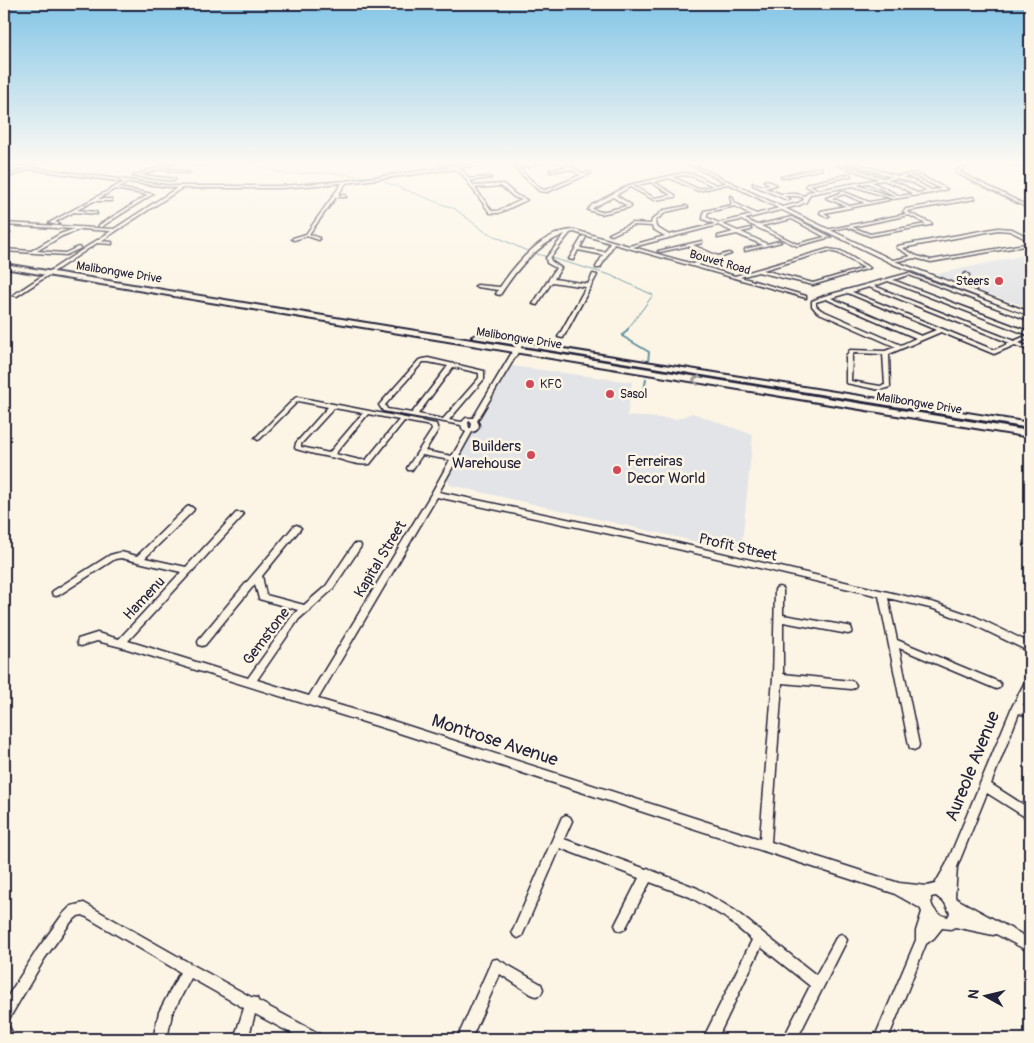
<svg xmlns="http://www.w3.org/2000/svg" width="1034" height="1043" viewBox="0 0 1034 1043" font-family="Pangolin,sans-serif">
  <rect width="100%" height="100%" fill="#fcf5e5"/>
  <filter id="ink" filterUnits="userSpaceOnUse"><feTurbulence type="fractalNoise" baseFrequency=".02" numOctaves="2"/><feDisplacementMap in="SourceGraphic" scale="10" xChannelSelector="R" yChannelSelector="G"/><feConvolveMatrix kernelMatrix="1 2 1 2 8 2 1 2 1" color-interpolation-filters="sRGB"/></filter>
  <g filter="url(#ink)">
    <g fill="#e3e4e7">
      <path d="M626 162H677L687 167 650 175Z"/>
      <path d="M1030 254V308L931 275Z"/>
      <path d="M512 366 632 382 627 416 677 419 692 413 753 435 741 552 450 485 446 477Z"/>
    </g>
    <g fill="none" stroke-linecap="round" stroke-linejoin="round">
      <g stroke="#6293a2" stroke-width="1">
        <path d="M246 162 286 174 332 173 368 177"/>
        <path d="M385 182 455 209 484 231 527 251 610 275 653 295 627 330"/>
      </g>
      <g stroke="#6293a2" stroke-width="2">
        <path d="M628 329 622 336 649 352 648 362"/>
        <path d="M643 397 646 379"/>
      </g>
      <g stroke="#22223b" stroke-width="3">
        <g id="minor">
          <path d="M173 162H177L163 168 190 172 188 173 159 169 141 175 175 179 174 181 141 177 140 176 135 177 133 176Z"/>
          <path d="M184 162H190L207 165 205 166Z"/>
          <path d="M437 162 455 166 498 162 497 163 458 168 464 172 469 179 489 177 491 178 470 181 474 186 503 184 516 195 527 200 499 213H490L462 174 454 169 346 183 338 195H345L346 197H336L309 234 319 238V240L307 236 294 240 292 239 293 238 306 234 342 183 281 188H182L101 241 111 242H112V244L97 243 17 296 13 295 111 231 81 229 62 236 37 251 65 253 78 247 81 248 66 255 4 251V249L31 251 60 234 74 229 4 225V223L114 229 177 188 128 182 118 188 153 194 101 227H99V225L148 195 115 189 98 199H111L112 201H94L77 210 96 212 97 214 74 212 55 222 58 223 59 224 57 225 49 223 124 182 29 169 4 179V177L25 169 4 166V164L172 186H281L345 181 452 167ZM501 186 514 197 522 200 497 211H492L475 188Z"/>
          <path d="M540 162H545L518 168 541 189 546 190 581 175 569 169 550 172V170L567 167 559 162H562L584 174 589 172 591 173 547 192 539 191 514 167Z"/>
          <path d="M848 162H851L898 176 915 173 947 189 932 193 893 199 853 186 810 194 806 202 800 205 745 219 757 225 792 217 831 237 797 246 741 220 722 224 738 231 751 228V230L741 232 767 244 779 241 781 242 745 251V249L763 245 737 234 718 238V236L733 232 718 225 633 247 693 264 713 257 688 246 660 252 658 251 702 241V243L693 245 718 256 729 253 731 254 698 265 735 276 828 249 841 251 870 268 813 285 758 272 740 277 806 296V298L614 244 600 268H596V267L603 255 578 250 573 260 569 259 583 236 586 237 580 248 605 252 610 243 574 232 570 233 550 258 551 261 561 268 554 279 588 284 593 274 597 275 563 338 558 337 586 287 552 282 537 305 533 304 556 268 547 263 546 258 565 234C536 245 516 270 500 295L496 294 498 290 477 287 475 286 477 285 500 287C517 262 544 230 575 230L629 246 665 236 653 229 652 226 633 225 612 235 609 234 632 223 651 224 652 220 664 210 686 206 688 207 666 212 655 221 656 227 669 235 715 224 703 219 704 211 732 205 730 196H732L735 203 756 214 798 203 804 200V198L796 196H784L790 199 787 200 753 185V183L762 186 770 185 764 181 767 180 776 185 765 188 781 194H796L805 196 808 192 815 191 806 186 807 184 850 174 851 176 810 185 818 190 879 179 837 165ZM849 163 893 177 883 178 842 165ZM914 175 941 189 931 190 915 181 902 177ZM897 178 913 183 928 191 917 193 901 184 887 180ZM883 180 899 186 913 194 900 196 872 182ZM869 183 870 184 896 196 893 197 857 185ZM735 206 752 215 719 223 706 217 708 212ZM792 219 825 237 797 244 761 226ZM828 251 838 253 864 268 813 283 763 270Z"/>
          <path d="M968 162H972L959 172 1030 207V209L956 173V171Z"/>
          <path d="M1003 162H1008L1030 166V168Z"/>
          <path d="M821 167 822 169 783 178 781 177Z"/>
          <path d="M683 173 694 174 716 185 730 182 732 183 698 191 669 178 654 182 675 195V197L654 200 630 187 616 195 631 205V207L601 214 588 210 592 205 629 185ZM683 175 692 176 713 186 698 189 673 177ZM651 182 671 195 655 198 633 186ZM613 197 627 206 601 212 592 209 594 207Z"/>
          <path d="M842 191 869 202 887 199 889 200 824 213 829 216 827 217 820 213 821 211 846 206 826 198 841 193 840 192ZM844 194 865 203 850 206 832 198Z"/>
          <path d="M974 197 975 199 907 211V212L931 223 932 224 930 225 870 236 847 227 828 231 826 230 906 214 903 212 906 209ZM909 215 926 224 870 234 852 227Z"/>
          <path d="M998 228 1012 229 1030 238V241L1010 231 998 230 902 248 917 256 931 260 1030 243V245L931 262 915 258 892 262 890 261 911 256 897 248V246Z"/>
          <path d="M7 232 10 233 4 237V234Z"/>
          <path d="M909 273 1030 317V320H1028L909 275 893 280 1030 332V338L1019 343 1030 347V351L1015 345 994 354 941 332 889 354 890 387 880 390 846 383V356L850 350 885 351 896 347 817 312 812 306V301L824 296ZM888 281 1028 335 1014 341 874 286ZM869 287 1010 343 994 350 852 292ZM848 293 936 330 921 336 831 298ZM826 299 916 338 901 345 821 310 816 306V302ZM854 353 883 354 885 385 880 386 851 381 852 356Z"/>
          <path d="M520 342 523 344 477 421C481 426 478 431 472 432L439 492 652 537 935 603 976 617 1030 643V650H1026L970 623 934 609 888 598 897 640 999 682 1001 685 999 688 996 689 899 648 919 745 918 748 914 750 910 748 909 745 879 596 652 543 437 497 318 699 393 721 760 839 773 678 775 590 776 588 779 587 782 588 783 590V615L848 626 851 627 852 630 851 633 848 634 783 622V674L851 681 854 682 856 685 854 688 851 689 782 683 771 842 899 883 927 886 935 884 947 863 1012 707 1027 678 1030 677V690L1023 705 1030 708V717L1019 713 991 784 1030 809V820L987 793 957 867 955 897 957 899 1030 939V952L996 934 993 935 955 927 951 929 942 928 934 938 926 944 888 1039H874L916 940V931L922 912 920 908 893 893 393 731 121 647 97 641 81 646 78 645 77 642 78 639 97 633 119 639 181 572 121 558 115 559 59 595 56 596 53 595 52 593 53 591 110 555 121 552 137 556 187 507 190 506 194 509 193 511 145 558 186 567 236 513H242L243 515 242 517 128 641 248 678 293 615 298 610 259 599 255 584 205 645 202 646 199 645 198 642 199 639 294 526 297 525 301 528 262 576 266 595 304 605 326 586 354 544H360L361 546 360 548 332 590 311 609 310 611 307 612 299 619 257 680 309 696 431 494 450 460 422 455 412 470H408L407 468 432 430 431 426 404 421 370 464C358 466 347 461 335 458 322 456 309 453 296 449L295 448 296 443 328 407 298 401 260 439 258 440 255 438 295 398 297 397 436 424 438 430 425 451 452 456 466 432 463 430 461 425 383 411 379 405 419 360 428 358 484 371V379L449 420 462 422 466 418H473L517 344ZM423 362H428L448 366 412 413 387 409 385 405ZM453 367 479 373V378L443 419 418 414ZM334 408 363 413 329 453 301 447V444ZM368 414 399 420 366 460H360L335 454ZM470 421 472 424 471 428H469L468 422ZM936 896 945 903 950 913 948 917C937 915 930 908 931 897Z"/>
          <path d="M566 815 570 817 572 821 564 839 646 869 648 868 653 871 697 888 734 910 816 975 837 936 841 934 845 936 847 940 845 944 797 1039H783L810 986 761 947 717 1039H703L752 940 726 918 690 897 650 882 625 929 621 931 617 929 615 925 617 921 639 878 560 848 522 936 518 938 514 936 512 932 514 928 562 817Z"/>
          <path d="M84 903 193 965 251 997 257 998 258 1001 320 1034 322 1039H302L255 1014 248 1039H234L244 1008 191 978 172 1014 167 1039H153L159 1012 180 972 83 915 78 916 71 922 45 958 9 1019 4 1021V1002L37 950 63 914 71 906Z"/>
          <path d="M497 959 541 984 543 989 541 994 536 996 531 994 500 974 471 1039H457L492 960Z"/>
          <path d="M4 1025 9 1027 16 1039H4Z"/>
        </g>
      </g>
      <g stroke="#22223b" stroke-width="3">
        <g id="tertiary">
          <path d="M684 162H688L897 262 1030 312V316L893 264Z"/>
          <path d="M966 273 969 275 968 283 976 288V290H972L962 284 963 275Z"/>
        </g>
      </g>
      <g stroke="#22223b" stroke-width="4">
        <g id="secondary">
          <path d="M4 264 1030 431V437L4 268Z"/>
          <path d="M476 335 1030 423V428L474 338 472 337Z"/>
        </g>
      </g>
      <use href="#minor" fill="#fcf5e5" fill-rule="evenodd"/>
      <use href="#tertiary" fill="#fcf5e5" fill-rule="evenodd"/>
      <use href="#secondary" fill="#fcf5e5" fill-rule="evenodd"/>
    </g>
    <defs><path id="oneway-chevron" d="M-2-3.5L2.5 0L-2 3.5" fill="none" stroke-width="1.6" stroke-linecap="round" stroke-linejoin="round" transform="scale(1.25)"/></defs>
    <use stroke="#9a9698" href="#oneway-chevron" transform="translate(696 380) rotate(-171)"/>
  </g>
  <linearGradient id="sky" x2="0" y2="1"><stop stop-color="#83c5e7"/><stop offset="0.53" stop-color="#fefaf3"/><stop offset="1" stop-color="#fefaf3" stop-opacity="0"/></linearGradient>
  <rect width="1034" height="308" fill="url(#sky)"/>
  <g fill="#d1495b" stroke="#fcf5e5" stroke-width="2">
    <circle cx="999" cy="281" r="5"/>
    <circle cx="530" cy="384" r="5"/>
    <circle cx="610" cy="394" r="5"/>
    <circle cx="531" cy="455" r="5"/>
    <circle cx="617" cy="470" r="5"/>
  </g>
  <g text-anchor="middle" stroke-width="5" stroke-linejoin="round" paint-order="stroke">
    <g font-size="12" fill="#22223b" stroke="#fcf5e5">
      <text transform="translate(720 262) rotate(16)" y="4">Bouvet Road</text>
      <text transform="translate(119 272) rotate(9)" y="4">Malibongwe Drive</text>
      <text transform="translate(519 338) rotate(9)" y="4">Malibongwe Drive</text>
      <text transform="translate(919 403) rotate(9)" y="4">Malibongwe Drive</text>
    </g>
    <g font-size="12" fill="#22223b" stroke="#fcf5e5" text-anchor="start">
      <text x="989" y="285" text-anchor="end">Steers</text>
      <text x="540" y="388">KFC</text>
      <text x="620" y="398">Sasol</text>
    </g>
    <g font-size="15" fill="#22223b" stroke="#fcf5e5" text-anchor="end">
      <text x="521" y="451">Builders<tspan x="521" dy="17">Warehouse</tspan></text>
      <text x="627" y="466" text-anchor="start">Ferreiras<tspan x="627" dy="17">Decor World</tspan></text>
    </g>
    <g font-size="15" fill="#22223b" stroke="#fcf5e5">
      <text transform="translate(738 547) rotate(13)" y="5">Profit Street</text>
      <text transform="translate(380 559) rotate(-59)" y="5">Kapital Street</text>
      <text transform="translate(144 598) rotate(-47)" y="5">Hamenu</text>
      <text transform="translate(266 636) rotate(-53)" y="5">Gemstone</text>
    </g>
    <g font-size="18" fill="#22223b" stroke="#fcf5e5">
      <text transform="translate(495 740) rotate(18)" y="6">Montrose Avenue</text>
      <text transform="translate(972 766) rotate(-68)" y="6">Aureole Avenue</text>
    </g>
  </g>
  <rect width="1034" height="1043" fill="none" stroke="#fcf5e5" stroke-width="20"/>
  <rect x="10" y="10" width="1014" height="1023" fill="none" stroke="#22223b" stroke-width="2" filter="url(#ink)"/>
  <g transform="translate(986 996) rotate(278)" stroke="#fcf5e5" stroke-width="4" paint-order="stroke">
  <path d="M0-4L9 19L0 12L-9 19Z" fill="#22223b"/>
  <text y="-8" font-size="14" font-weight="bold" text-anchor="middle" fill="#22223b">N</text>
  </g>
</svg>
